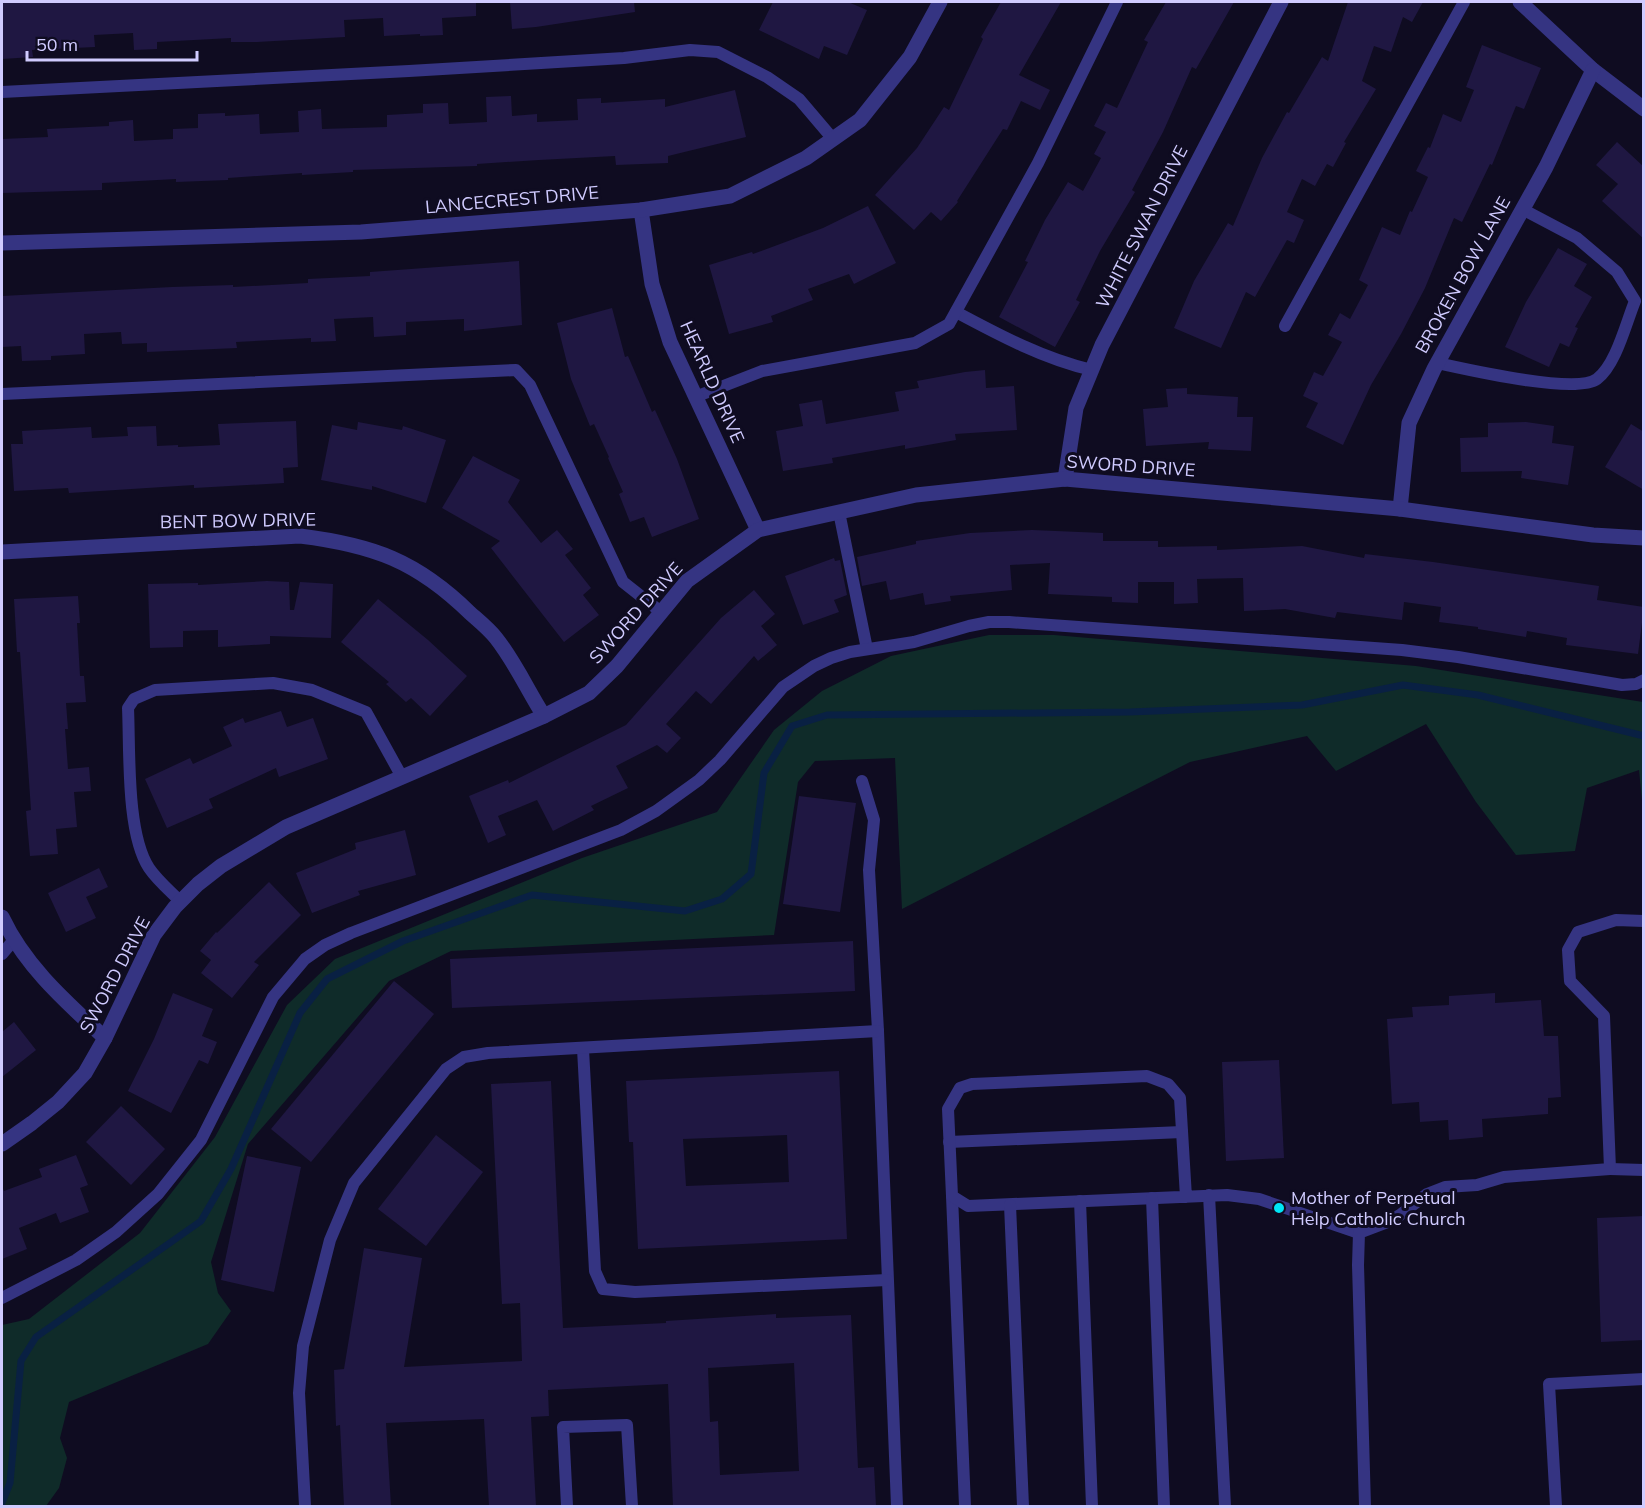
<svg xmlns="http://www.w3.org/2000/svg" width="1645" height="1508" viewBox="0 0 1645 1508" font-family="Mulish,sans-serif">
  <rect width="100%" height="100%" fill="#0f0c21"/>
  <path fill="#0f2b29" d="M989 635H1054L1416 666 1643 702V810L1639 770 1587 788 1575 851 1516 855 1476 802 1426 724 1336 771 1307 736 1190 762 902 909 895 758 815 761 798 782 774 935 451 951 389 981 248 1144 211 1262 218 1293 231 1311 208 1344 69 1402 60 1438 67 1458 59 1488 46 1506H2V1325L29 1319 140 1233 215 1137 287 1005 335 959 582 858 717 812 774 730 822 691 891 656Z"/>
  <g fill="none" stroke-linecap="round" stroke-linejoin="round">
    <path stroke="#092043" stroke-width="7" d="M2 1503 10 1483 21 1361 36 1337 201 1221 231 1169 300 1013 327 979 403 941 532 895 685 911 722 899 751 874 764 773 792 726 827 715 1130 712 1302 705 1403 685 1478 695 1644 736"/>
  </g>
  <g fill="#1f1742" fill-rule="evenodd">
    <path d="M2 2H476V16L442 18 443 35 420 36V34L384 36 383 18 344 20 345 37 257 42H231V38L157 42V49L134 50 133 33 94 35 95 47 32 50 33 57 2 59Z"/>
    <path d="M510 2H634L635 12 536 27 512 29Z"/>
    <path d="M773 2H848L867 10 847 55 824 46 819 59 759 30Z"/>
    <path d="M1001 2H1061L1019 75 1050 90 1040 110 1021 101 1007 130 1003 129 957 201 958 202 941 221 931 212 914 230 875 195 917 148 944 107 949 110 983 39 981 37Z"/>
    <path d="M1166 2H1234L1196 69 1192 67 1163 132 1132 190 1135 192 1100 251 1076 300 1080 302 1055 347 999 317 1028 262 1025 261 1045 220 1068 182 1083 191 1101 158 1094 154 1106 132 1094 126 1106 103 1117 108 1148 42 1144 40Z"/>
    <path d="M1348 2H1423L1412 22 1403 17 1391 52 1374 46 1362 81 1376 89 1344 142 1346 143 1333 167 1327 164 1315 186 1302 179 1287 212 1304 220 1294 243 1287 240 1255 297 1246 292 1221 348 1174 328 1194 281 1228 223 1233 226 1262 158 1287 112 1289 113 1322 57 1328 61Z"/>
    <path d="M1482 45 1541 68 1524 109 1516 106 1492 165 1490 164 1462 222 1454 218 1425 288 1401 334 1371 385 1343 445 1306 427 1318 403 1303 396 1314 372 1323 376 1342 342 1328 335 1340 313 1350 319 1368 285 1359 280 1382 227 1400 235 1410 211 1412 212 1428 177 1416 171 1428 147 1430 148 1443 114 1461 122 1474 90 1466 87Z"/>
    <path d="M735 90 746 137 668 156V163L616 165 615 156 539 160 477 164V166L353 170V172L302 175V173L228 178V180L176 182V179L102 183V190L2 193V139L48 137 47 129 109 126V122L133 120 134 141 173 139V129L198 128V114L225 113V116L259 114 260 134 299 132 298 111 321 109 322 129 387 127V115L423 113V104L448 103 449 124 487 122 486 97 511 96 512 116 537 114V122L578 120 577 99 601 98V103L665 99V107Z"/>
    <path d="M1617 142 1644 167V239L1602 201 1618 184 1596 165Z"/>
    <path d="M868 206 896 263 854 284 849 274 808 289 813 300 771 316 773 322 729 334 709 265 752 252 753 254 823 228Z"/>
    <path d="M1558 248 1587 264 1574 286 1592 297 1575 327 1578 328 1569 347 1560 343 1549 367 1505 347 1526 302Z"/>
    <path d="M519 261 522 325 464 331V319L406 322V335L374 337 373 317 334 319 336 341 311 342V338L236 342 237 348 147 352V343L122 344 121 332 84 334 85 354 51 356V360L22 361 21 346 2 347V296L172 287 233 285V287L308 283V279L370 276V272Z"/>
    <path d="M612 308 625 357 628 356 652 412 655 410 677 459 699 519 652 537 644 517 630 522 619 494 623 492 608 458 609 457 594 424 590 426 571 379 557 323Z"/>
    <path d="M985 370 986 388 1014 386 1017 430 955 434 956 440 905 449V445L832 458 833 463 783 471 776 431 803 426 799 404 822 400 826 424 899 411 895 392 919 388 917 381 965 372Z"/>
    <path d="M1187 388V394L1238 397 1237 417H1253L1251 451 1208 449 1209 442 1146 446 1143 409 1168 407 1166 389Z"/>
    <path d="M296 421 298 467 283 468 284 483 194 488V485L69 493 68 488 14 491 11 444H23L22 431 91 427 92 438 128 436 127 427 156 426 157 446 178 445V447L220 445 218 424Z"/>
    <path d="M358 422 402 430 403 426 446 440 426 503 372 486V490L321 480 332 425 357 430Z"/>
    <path d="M1526 422 1554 426 1552 443 1574 446 1568 485 1521 478 1522 471 1461 472 1460 438 1488 437V423Z"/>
    <path d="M1631 424 1644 432V490L1605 467Z"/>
    <path d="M473 456 520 480 508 502 541 543 557 530 573 549 565 555 591 588 583 595 599 615 564 642 491 548 500 541 442 508Z"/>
    <path d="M1032 530 1103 533V541H1158V547L1217 546V550L1302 546 1364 558 1365 554 1433 562 1599 586 1597 600 1644 607 1638 654 1566 645 1567 638 1527 631 1526 637 1478 629V627L1439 622 1441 607 1404 602 1402 620 1337 612 1335 618 1285 609 1244 611 1243 578 1197 579 1198 603 1174 604V582H1138V603L1112 602V597L1048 594 1050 563 1010 565 1012 590 950 596 951 601 925 605 923 593 890 600 886 581 862 586 857 557 916 544V541L970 533Z"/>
    <path d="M834 558 835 561 840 560 847 595 834 600 839 612 803 625 785 576Z"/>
    <path d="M267 581 289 582 290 610H294L300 582 333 584 331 638 270 636V644L218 647V630L183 631V647L150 648 148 584 198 583V585Z"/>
    <path d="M754 590 775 614 761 626 777 645 758 661 754 656 711 704 696 691 666 724 681 738 667 753 657 745 616 766 628 788 591 806 594 810 553 831 537 800 498 816 506 835 488 843 469 796 508 780 509 783 626 725 721 618Z"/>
    <path d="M78 596 80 623H77L80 676H84L86 702 66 703 68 729H65L68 769 89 767 91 791 74 792 77 827 56 829 58 854 30 856 26 811 31 810 20 652H17L14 599Z"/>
    <path d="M378 599 428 640 467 676 430 716 411 698 406 702 386 684 389 682 341 642Z"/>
    <path d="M281 711 287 727 313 718 328 759 279 777 276 768 209 799 213 808 167 828 145 779 190 758 193 764 232 746 223 727 243 718 245 723Z"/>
    <path d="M799 796 856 803 840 912 783 904Z"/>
    <path d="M405 830 416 875 358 891 360 895 312 913 296 873 356 849 355 843Z"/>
    <path d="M99 868 108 887 86 897 96 918 66 932 48 893Z"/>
    <path d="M269 882 301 915 254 962 259 965 232 998 201 973 211 960 200 951 216 932 217 933Z"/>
    <path d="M853 941 855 991 452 1008 450 959Z"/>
    <path d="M394 981 434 1014 311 1162 271 1129Z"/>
    <path d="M173 993 213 1009 202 1036 217 1042 208 1064 199 1060 171 1113 128 1091 154 1039Z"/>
    <path d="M1495 993V1003L1541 1000 1544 1036H1558L1561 1097 1548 1098V1114L1482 1119 1483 1137 1449 1140 1448 1120 1420 1122 1419 1102 1392 1104 1387 1019 1413 1017 1412 1007 1449 1005V996Z"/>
    <path d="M14 1022 36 1050 2 1077V1032Z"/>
    <path d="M1279 1060 1284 1158 1226 1161 1222 1062Z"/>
    <path d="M839 1071 847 1239 638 1249 633 1142H629L626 1081ZM787 1135 789 1182 686 1186 683 1139Z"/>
    <path d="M551 1081 563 1328 666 1323V1321L776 1314V1318L851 1315 858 1468 874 1467 876 1506H673L668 1384 548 1390 549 1416 531 1417 536 1506H489L484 1419 386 1423 391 1506H344L340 1425 336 1426 334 1370 344 1369 364 1248 422 1258 404 1367 522 1361 520 1303 502 1304 491 1084ZM794 1363 799 1471 720 1475 718 1421 710 1422 708 1368Z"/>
    <path d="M121 1106 165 1149 131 1185 86 1142Z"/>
    <path d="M436 1135 483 1172 426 1246 378 1209Z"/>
    <path d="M76 1155 88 1185 80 1188 89 1212 60 1223 56 1213 19 1228 27 1249 2 1259V1187L4 1191 42 1177 39 1169Z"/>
    <path d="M247 1156 301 1167 274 1292 221 1280Z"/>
    <path d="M1644 1216V1340L1601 1342 1597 1218Z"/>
  </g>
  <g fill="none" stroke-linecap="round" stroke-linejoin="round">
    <g stroke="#353482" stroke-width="12">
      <path d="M2 92 409 71 624 58 690 50 718 52 767 77 799 99 833 139"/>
      <path d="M956 312C999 335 1044 359 1092 370"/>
      <path d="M1285 326 1464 2"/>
      <path d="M1437 363C1465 369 1576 395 1597 379 1616 365 1626 323 1635 301L1617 272 1577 238 1522 209"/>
      <path d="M2 394 516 370 530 385 623 582 661 612"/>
      <path d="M695 397 762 371 915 343 949 324 1038 163 1117 2"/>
      <path d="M839 512 867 649"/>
      <path d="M862 781 874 820 869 870 878 1031 897 1506"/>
      <path d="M181 902C170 891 157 880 149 868 126 833 130 750 128 708L134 699 155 690 273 683 312 690 366 712 402 777"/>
      <path d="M2 954 13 941"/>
      <path d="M583 1049 595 1271 603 1289 635 1292 887 1280"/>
      <path d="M949 1142 1182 1132"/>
      <path d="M1610 1169 1644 1170"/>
      <path d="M1209 1195 1225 1506"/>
      <path d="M952 1196 965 1506"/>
      <path d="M1186 1197 1180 1098 1168 1084 1147 1076 972 1084 960 1088 948 1109 952 1196 968 1206 1227 1195 1259 1199 1359 1233"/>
      <path d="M1152 1198 1164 1506"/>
      <path d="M1080 1201 1092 1506"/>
      <path d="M1010 1205 1023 1506"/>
      <path d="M2 1298 76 1260 116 1232 158 1194 201 1140 273 997 305 959 325 945 351 933 621 830 656 811 699 780 720 760 783 687 814 666 831 658 850 652 914 642 969 626 989 622H1009L1402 650 1458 657 1622 685 1636 684 1644 680"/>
      <path d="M305 1506 299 1393 303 1346 330 1240 354 1183 446 1069 464 1057 488 1053 878 1031"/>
      <path d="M567 1506 563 1427 627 1425 632 1506"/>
      <path d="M1365 1506 1358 1265 1359 1233 1388 1222 1400 1215 1427 1194 1445 1187 1477 1185 1504 1177 1610 1169 1604 1016 1570 981 1568 950 1578 932 1616 920 1644 921"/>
      <path d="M1556 1506 1549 1384 1644 1379"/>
    </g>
    <g stroke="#353482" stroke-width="15">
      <path d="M1520 2 1593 70 1644 109"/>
      <path d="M641 210 652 284 670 342 758 530"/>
      <path d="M2 243 361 232 641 210 730 196 806 158 860 120 910 57 940 2"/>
      <path d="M1065 479 1076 408 1102 345 1281 2"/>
      <path d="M1400 509 1409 423 1434 369 1546 167 1593 70"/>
      <path d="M2 552 300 536C373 545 417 561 470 613 479 621 489 629 496 638 515 662 528 691 544 716"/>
      <path d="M2 917C25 966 65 1001 105 1038"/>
      <path d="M2 1144 32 1123 58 1102 85 1073 105 1038 154 935 175 907 198 884 221 866 286 827 544 716 589 693 617 666 687 581 758 530 916 495 1065 479 1400 509 1593 535 1644 538"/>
    </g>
  </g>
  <circle fill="#00e5f6" stroke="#0f0c21" stroke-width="2" cx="1279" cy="1208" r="6"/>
  <g text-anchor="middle" stroke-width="6" stroke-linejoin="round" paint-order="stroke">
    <g font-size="18" fill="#d0cbff" stroke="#0f0c21">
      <text transform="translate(512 200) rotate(-5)" y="6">LANCECREST DRIVE</text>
      <text transform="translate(1142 227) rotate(-63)" y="6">WHITE SWAN DRIVE</text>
      <text transform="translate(1463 275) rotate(-61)" y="6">BROKEN BOW LANE</text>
      <text transform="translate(712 382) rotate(66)" y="6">HEARLD DRIVE</text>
      <text transform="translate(1131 466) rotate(4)" y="6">SWORD DRIVE</text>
      <text transform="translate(238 521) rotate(-1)" y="6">BENT BOW DRIVE</text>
      <text transform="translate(636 613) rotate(-48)" y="6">SWORD DRIVE</text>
      <text transform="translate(115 975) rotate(-62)" y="6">SWORD DRIVE</text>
    </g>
    <g font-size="18" fill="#d0cbff" stroke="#0f0c21" text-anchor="start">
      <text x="1291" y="1204">Mother of Perpetual<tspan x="1291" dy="21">Help Catholic Church</tspan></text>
    </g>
  </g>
  <rect width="1645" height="1508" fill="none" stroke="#d0cbff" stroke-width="6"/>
  <path d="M27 51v9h170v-9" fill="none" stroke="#d0cbff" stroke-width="3"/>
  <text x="36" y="51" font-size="18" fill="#d0cbff" stroke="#0f0c21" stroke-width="4.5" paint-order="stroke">50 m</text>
</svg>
